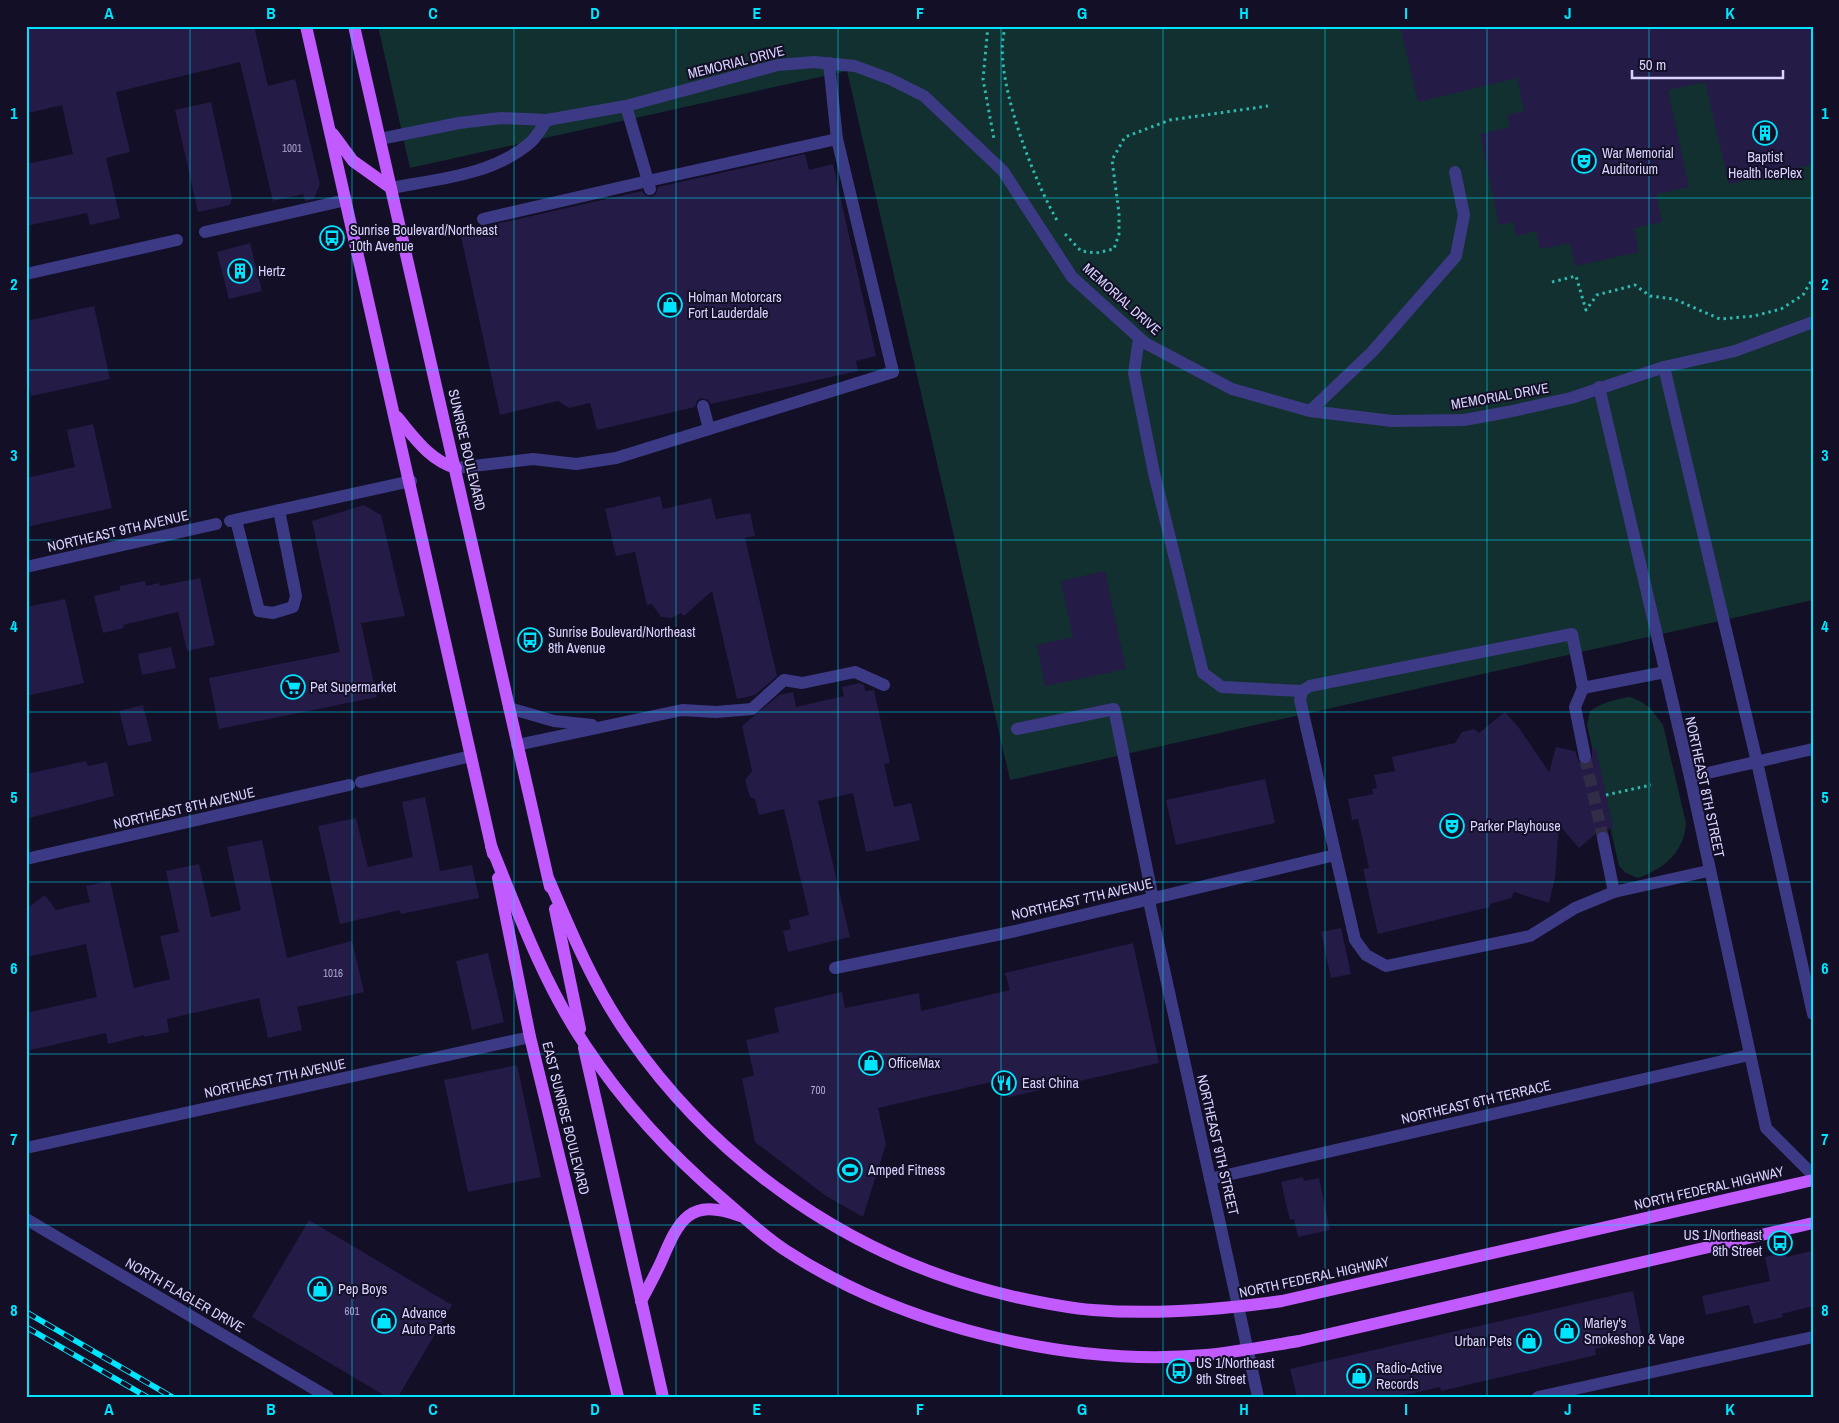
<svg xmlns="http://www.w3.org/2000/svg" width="1839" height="1423" viewBox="0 0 1839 1423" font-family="'Archivo Narrow',sans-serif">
  <rect width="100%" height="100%" fill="#130f26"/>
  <g fill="#12302f">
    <path d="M378 26H1813V600L1010 780 847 71 410 168Z"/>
    <path d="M1630 697 1640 701 1650 708 1663 725 1686 823C1684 852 1665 868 1638 878L1626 873 1619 866 1587 725 1590 711C1602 703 1615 699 1630 697Z"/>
  </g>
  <g fill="#241b47">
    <path d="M26 26H254L268 86 295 79 320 184 314 199 305 201 303 194 273 201 240 62 116 92 130 152 106 158 120 218 90 225 87 213 26 226V164L73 154 62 105 29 113 26 102Z"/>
    <path d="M1400 26H1813V164L1729 184 1705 82 1668 90 1689 187 1656 194 1662 222 1634 228 1639 252 1575 266 1570 243 1540 249 1536 231 1516 236 1513 222 1499 225 1480 134 1510 127 1507 115 1524 111 1517 78 1418 102Z"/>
    <path d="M211 102 232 198 230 205 198 212 175 110Z"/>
    <path d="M805 154 809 170 833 164 876 356 856 361 858 371 711 404 708 400 701 398 697 401 695 407 597 430 590 403 569 408 558 401 500 415 460 232 642 191 645 195 651 197 656 194 658 187Z"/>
    <path d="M250 243 262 291 229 299 217 252Z"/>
    <path d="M94 306 110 379 31 396 26 374V321Z"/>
    <path d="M93 424 112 508 26 527V478L75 467 67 430Z"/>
    <path d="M660 496 663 509 711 498 716 519 750 513 755 536 745 538 777 676 755 695 737 699 712 591 684 616 681 613 672 618 661 617 652 604 647 605 635 552 616 556 605 509Z"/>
    <path d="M364 505 381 515 405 616 361 623 377 697 219 729 209 678 340 652 312 521Z"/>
    <path d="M1105 571 1126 669 1045 686 1037 645 1073 637 1061 581Z"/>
    <path d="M200 578 215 645 187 651 178 612 123 625 124 628 103 633 94 596 120 590V586L145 581 146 586 159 583 160 586Z"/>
    <path d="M65 599 84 683 26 696V607Z"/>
    <path d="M171 647 176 668 142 675 138 654Z"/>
    <path d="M859 683 864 685 865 691 874 690 890 763 884 764 894 807 911 803 920 840 866 852 853 793 818 801 850 937 788 952 783 931 791 929 789 920 809 915 784 809 759 815 755 799 750 797 745 780 752 771 742 726 779 695 793 692 796 707 844 696 842 687Z"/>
    <path d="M143 705 152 741 128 746 119 711Z"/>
    <path d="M1505 712 1519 728 1549 772 1556 747 1575 751 1579 762 1586 765 1592 760V749L1596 748 1613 828 1598 832 1579 848 1559 825 1555 878 1549 903 1514 892 1511 898 1490 904V907L1378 934 1363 869 1369 868 1358 819 1352 820 1348 799 1373 794 1372 789 1377 788 1374 775 1395 771 1392 757 1455 743 1462 732 1474 729 1479 733Z"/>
    <path d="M86 761 88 766 107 762 114 796 29 818 26 805V774Z"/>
    <path d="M1265 779 1275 823 1176 845 1166 800Z"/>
    <path d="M425 797 440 871 472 865 479 898 401 914 400 910 340 924 318 826 356 818 368 867 413 857 402 802Z"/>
    <path d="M262 840 287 958 352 941 364 992 297 1007 302 1030 268 1038 259 998 167 1019 169 1032 144 1037V1035L108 1044 106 1033 26 1051V1013L97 997 86 944 26 957V909L45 895 56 910 90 902 86 886 110 881 134 988 170 979 160 936 179 932 166 871 199 864 211 917 241 910 227 847Z"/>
    <path d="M1341 928 1351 974 1331 978 1321 932Z"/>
    <path d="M1133 943 1159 1063 1009 1097 991 1082 878 1108 886 1144 863 1217 826 1196 755 1142 742 1079 754 1075 746 1040 779 1032 774 1008 842 992 845 1008 919 993 921 1011 1010 990 1005 973Z"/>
    <path d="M488 953 504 1022 472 1030 456 961Z"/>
    <path d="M517 1065 541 1177 468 1192 444 1080Z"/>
    <path d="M1303 1177 1304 1181 1319 1178 1330 1230 1298 1237 1294 1219 1290 1220 1281 1182Z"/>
    <path d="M309 1220 452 1305 398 1397H387L252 1317Z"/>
    <path d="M1811 1251 1813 1306 1782 1314 1783 1317 1754 1324 1749 1305 1706 1315 1702 1296 1770 1281 1765 1257 1785 1253 1786 1257Z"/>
    <path d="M1633 1291 1642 1337 1595 1349 1596 1355 1441 1391 1440 1387 1396 1397H1297L1290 1369Z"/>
  </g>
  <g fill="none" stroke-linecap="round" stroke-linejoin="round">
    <path stroke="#312d47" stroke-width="12" stroke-dasharray="12 6" stroke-linecap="butt" d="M1585 757 1603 838"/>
    <g stroke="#2fb8b0" stroke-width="3" stroke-dasharray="2.5 4" stroke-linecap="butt">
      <path d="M988 26 983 79 994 139"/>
      <path d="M1006 26C989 69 1035 183 1058 222"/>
      <path d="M1065 234 1081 251 1096 253 1114 249 1119 234V213L1112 160 1125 137 1170 120 1268 106"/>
      <path d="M1552 282 1576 276 1586 310 1597 295 1635 285 1650 296 1674 299 1720 319 1754 316 1781 309 1803 295 1813 278"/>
      <path d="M1606 795 1651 785"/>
    </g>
    <g stroke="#3d3a85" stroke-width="12">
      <path d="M626 106 648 181 837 139"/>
      <path d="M380 139 459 123 501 118 547 120 626 106 778 65 814 62 855 66 890 79 924 96 1003 171 1072 277 1145 343 1232 389 1310 411 1392 421 1464 420 1508 412 1571 398 1664 367 1735 351 1813 322"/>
      <path d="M391 188C438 179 493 175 531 142 537 136 542 127 547 120"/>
      <path d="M483 219 648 181 650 189"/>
      <path d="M205 232 346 200"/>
      <path d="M26 274 177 240"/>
      <path d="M1139 338 1134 373 1154 473 1203 673 1222 687 1302 691"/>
      <path d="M1664 367 1757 762 1813 1014"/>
      <path d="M1599 387 1690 777 1766 1128 1813 1175"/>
      <path d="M703 406 709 429"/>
      <path d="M1310 411 1372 352 1456 256 1464 215 1455 172"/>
      <path d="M456 468 533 459 576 464 616 458 893 372 837 139 829 63"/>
      <path d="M236 520 259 611 273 613 293 607 296 596 279 510"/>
      <path d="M230 521 411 481"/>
      <path d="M26 567 216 524"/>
      <path d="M1665 672 1583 688 1572 634 1310 686 1302 691 1300 700 1355 940 1366 955 1386 966 1530 936 1575 908 1614 892 1708 871"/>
      <path d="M1583 688 1575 707 1585 757"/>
      <path d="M509 708 554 721 592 725"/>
      <path d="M1017 729 1114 709 1153 899"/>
      <path d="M517 745 682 710 716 712 752 709 784 680 802 683 855 672 884 685"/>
      <path d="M1690 777 1813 749"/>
      <path d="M361 782 471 756"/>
      <path d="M1603 838 1614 892"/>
      <path d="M26 859 349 785"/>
      <path d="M1149 901 1258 1397"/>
      <path d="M835 968 1016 931 1335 855"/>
      <path d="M26 1148 530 1037"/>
      <path d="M1210 1179 1749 1055"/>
      <path d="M26 1219 328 1397"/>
      <path d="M1538 1397 1813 1337"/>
    </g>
    <g stroke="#c25bff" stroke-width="12">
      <path d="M306 26 493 854"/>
      <path d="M354 26 550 887"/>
      <path d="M333 134 353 161 391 188"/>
      <path d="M397 417C414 437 429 460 456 468"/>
      <path d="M491 846C518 913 544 984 585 1045 624 1104 670 1154 724 1200 744 1217 763 1236 785 1250 901 1326 1068 1367 1206 1355 1237 1352 1268 1346 1299 1341L1813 1223"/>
      <path d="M498 878 530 1037 618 1397"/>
      <path d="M549 880C572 934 595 989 629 1037 720 1167 856 1260 1011 1296 1038 1302 1066 1308 1093 1310 1157 1315 1219 1310 1282 1301L1813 1180"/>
      <path d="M555 909 580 1029"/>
      <path d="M584 1048 663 1397"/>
      <path d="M641 1301C648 1288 655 1275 661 1262 679 1220 689 1197 740 1216"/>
    </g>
    <g stroke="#00e5ff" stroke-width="5.5">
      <g id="rail">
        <path d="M26 1312 172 1397"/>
        <path d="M26 1327 147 1397"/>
      </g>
    </g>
    <use href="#rail" stroke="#130f26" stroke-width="4" stroke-dasharray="11" stroke-linecap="butt"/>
  </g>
  <path fill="none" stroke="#00e5ff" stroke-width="1" stroke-opacity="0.55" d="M190 26V1397M352 26V1397M514 26V1397M676 26V1397M838 26V1397M1001 26V1397M1163 26V1397M1325 26V1397M1487 26V1397M1649 26V1397M26 198H1813M26 370H1813M26 540H1813M26 712H1813M26 882H1813M26 1054H1813M26 1225H1813"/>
  <defs>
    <g id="building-ring" transform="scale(1.25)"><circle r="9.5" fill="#130f26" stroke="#00e5ff" stroke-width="1.5"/><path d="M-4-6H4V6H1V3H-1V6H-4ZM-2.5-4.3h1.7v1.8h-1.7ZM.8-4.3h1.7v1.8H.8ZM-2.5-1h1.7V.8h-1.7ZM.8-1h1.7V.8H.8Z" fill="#00e5ff"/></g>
    <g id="theatre-ring" transform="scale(1.25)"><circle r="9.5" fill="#130f26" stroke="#00e5ff" stroke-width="1.5"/><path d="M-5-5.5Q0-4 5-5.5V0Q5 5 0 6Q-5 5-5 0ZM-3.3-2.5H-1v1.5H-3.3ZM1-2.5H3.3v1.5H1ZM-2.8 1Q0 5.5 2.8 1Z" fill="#00e5ff"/></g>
    <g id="bus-ring" transform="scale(1.25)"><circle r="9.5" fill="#130f26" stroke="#00e5ff" stroke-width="1.5"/><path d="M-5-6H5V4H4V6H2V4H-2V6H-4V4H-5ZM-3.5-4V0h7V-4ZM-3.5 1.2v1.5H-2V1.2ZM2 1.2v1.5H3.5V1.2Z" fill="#00e5ff"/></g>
    <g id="shop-ring" transform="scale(1.25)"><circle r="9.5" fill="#130f26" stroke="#00e5ff" stroke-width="1.5"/><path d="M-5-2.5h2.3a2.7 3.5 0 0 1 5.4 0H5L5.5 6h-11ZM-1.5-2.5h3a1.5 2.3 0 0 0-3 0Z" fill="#00e5ff"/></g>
    <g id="supermarket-ring" transform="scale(1.25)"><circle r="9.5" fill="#130f26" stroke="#00e5ff" stroke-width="1.5"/><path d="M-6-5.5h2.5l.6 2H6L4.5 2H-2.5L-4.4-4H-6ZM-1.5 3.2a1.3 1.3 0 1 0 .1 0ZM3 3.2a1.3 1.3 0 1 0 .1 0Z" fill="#00e5ff"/></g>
    <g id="restaurant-ring" transform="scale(1.25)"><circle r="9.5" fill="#130f26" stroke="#00e5ff" stroke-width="1.5"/><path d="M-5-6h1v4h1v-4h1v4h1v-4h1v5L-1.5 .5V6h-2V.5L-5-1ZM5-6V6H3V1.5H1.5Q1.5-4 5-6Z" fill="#00e5ff"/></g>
    <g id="stadium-ring" transform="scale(1.25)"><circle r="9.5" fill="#130f26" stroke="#00e5ff" stroke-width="1.5"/><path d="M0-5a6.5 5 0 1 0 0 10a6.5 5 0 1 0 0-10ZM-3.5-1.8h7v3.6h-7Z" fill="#00e5ff"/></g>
  </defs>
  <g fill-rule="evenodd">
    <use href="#building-ring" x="1765" y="133"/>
    <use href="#theatre-ring" x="1584" y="161"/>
    <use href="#bus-ring" x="332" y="238"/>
    <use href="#building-ring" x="240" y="271"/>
    <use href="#shop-ring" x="670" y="305"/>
    <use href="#bus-ring" x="530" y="640"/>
    <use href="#supermarket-ring" x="293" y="687"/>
    <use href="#theatre-ring" x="1452" y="826"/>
    <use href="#shop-ring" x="871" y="1063"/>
    <use href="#restaurant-ring" x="1004" y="1083"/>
    <use href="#stadium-ring" x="850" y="1170"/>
    <use href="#bus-ring" x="1780" y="1243"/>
    <use href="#shop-ring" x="320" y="1289"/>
    <use href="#shop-ring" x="384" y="1321"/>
    <use href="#shop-ring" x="1567" y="1331"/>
    <use href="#shop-ring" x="1529" y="1341"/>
    <use href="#bus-ring" x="1179" y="1371"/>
    <use href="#shop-ring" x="1359" y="1376"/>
  </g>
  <g text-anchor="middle" stroke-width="4" stroke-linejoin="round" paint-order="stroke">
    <g font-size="11" fill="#aca6d1">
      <text x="292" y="152">1001</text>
      <text x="333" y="977">1016</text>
      <text x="818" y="1094">700</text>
      <text x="352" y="1315">601</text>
    </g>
    <g font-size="14" fill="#d9d4ff" stroke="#130f26">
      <text transform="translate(736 62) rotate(-14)" y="5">MEMORIAL DRIVE</text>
      <text transform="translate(1122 299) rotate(42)" y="5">MEMORIAL DRIVE</text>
      <text transform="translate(1500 396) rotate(-10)" y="5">MEMORIAL DRIVE</text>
      <text transform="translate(467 450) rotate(77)" y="5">SUNRISE BOULEVARD</text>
      <text transform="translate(118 531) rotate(-13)" y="5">NORTHEAST 9TH AVENUE</text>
      <text transform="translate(1705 787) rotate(78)" y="5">NORTHEAST 8TH STREET</text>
      <text transform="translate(184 808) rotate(-13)" y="5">NORTHEAST 8TH AVENUE</text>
      <text transform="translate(1082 899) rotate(-13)" y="5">NORTHEAST 7TH AVENUE</text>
      <text transform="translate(275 1078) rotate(-12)" y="5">NORTHEAST 7TH AVENUE</text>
      <text transform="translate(1476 1102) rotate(-13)" y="5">NORTHEAST 6TH TERRACE</text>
      <text transform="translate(566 1118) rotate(76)" y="5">EAST SUNRISE BOULEVARD</text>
      <text transform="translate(1218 1145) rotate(77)" y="5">NORTHEAST 9TH STREET</text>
      <text transform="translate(1709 1188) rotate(-13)" y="5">NORTH FEDERAL HIGHWAY</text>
      <text transform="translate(1314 1277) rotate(-12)" y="5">NORTH FEDERAL HIGHWAY</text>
      <text transform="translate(185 1295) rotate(30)" y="5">NORTH FLAGLER DRIVE</text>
    </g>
    <g font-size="14" fill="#d9d4ff" stroke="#130f26" text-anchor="start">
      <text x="1602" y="158">War Memorial<tspan x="1602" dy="16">Auditorium</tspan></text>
      <text x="1765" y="162" text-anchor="middle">Baptist<tspan x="1765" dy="16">Health IcePlex</tspan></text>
      <text x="350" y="235">Sunrise Boulevard/Northeast<tspan x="350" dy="16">10th Avenue</tspan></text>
      <text x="258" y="276">Hertz</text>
      <text x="688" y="302">Holman Motorcars<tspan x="688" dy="16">Fort Lauderdale</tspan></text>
      <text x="548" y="637">Sunrise Boulevard/Northeast<tspan x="548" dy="16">8th Avenue</tspan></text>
      <text x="310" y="692">Pet Supermarket</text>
      <text x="1470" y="831">Parker Playhouse</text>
      <text x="888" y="1068">OfficeMax</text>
      <text x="1022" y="1088">East China</text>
      <text x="868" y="1175">Amped Fitness</text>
      <text x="1762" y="1240" text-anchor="end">US 1/Northeast<tspan x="1762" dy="16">8th Street</tspan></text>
      <text x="338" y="1294">Pep Boys</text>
      <text x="402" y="1318">Advance<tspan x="402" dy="16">Auto Parts</tspan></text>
      <text x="1584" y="1328">Marley's<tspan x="1584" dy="16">Smokeshop &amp; Vape</tspan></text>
      <text x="1512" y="1346" text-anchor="end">Urban Pets</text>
      <text x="1196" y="1368">US 1/Northeast<tspan x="1196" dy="16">9th Street</tspan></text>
      <text x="1376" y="1373">Radio-Active<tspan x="1376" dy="16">Records</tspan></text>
    </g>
  </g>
  <rect width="1839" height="1423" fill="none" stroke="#130f26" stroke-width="55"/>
  <path d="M1632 70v8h151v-8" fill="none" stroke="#d9d4ff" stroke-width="2.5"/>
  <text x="1639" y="70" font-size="15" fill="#d9d4ff" stroke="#130f26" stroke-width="4" paint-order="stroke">50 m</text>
  <rect x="28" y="28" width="1784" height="1368" fill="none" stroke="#00e5ff" stroke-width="2"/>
  <g font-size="16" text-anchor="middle" font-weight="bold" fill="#00e5ff">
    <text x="109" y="19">A</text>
    <text x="271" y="19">B</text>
    <text x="433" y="19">C</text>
    <text x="595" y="19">D</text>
    <text x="757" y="19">E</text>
    <text x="920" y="19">F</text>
    <text x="1082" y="19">G</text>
    <text x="1244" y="19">H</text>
    <text x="1406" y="19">I</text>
    <text x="1568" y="19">J</text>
    <text x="1730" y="19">K</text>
    <text x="14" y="119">1</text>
    <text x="1825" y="119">1</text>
    <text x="14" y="290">2</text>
    <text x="1825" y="290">2</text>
    <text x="14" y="461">3</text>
    <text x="1825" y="461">3</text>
    <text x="14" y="632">4</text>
    <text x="1825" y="632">4</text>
    <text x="14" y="803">5</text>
    <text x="1825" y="803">5</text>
    <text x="14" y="974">6</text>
    <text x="1825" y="974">6</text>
    <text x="14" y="1145">7</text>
    <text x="1825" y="1145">7</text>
    <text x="14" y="1316">8</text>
    <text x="1825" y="1316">8</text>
    <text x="109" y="1415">A</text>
    <text x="271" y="1415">B</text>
    <text x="433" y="1415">C</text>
    <text x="595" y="1415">D</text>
    <text x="757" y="1415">E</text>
    <text x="920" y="1415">F</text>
    <text x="1082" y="1415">G</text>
    <text x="1244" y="1415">H</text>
    <text x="1406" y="1415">I</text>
    <text x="1568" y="1415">J</text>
    <text x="1730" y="1415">K</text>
  </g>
</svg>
